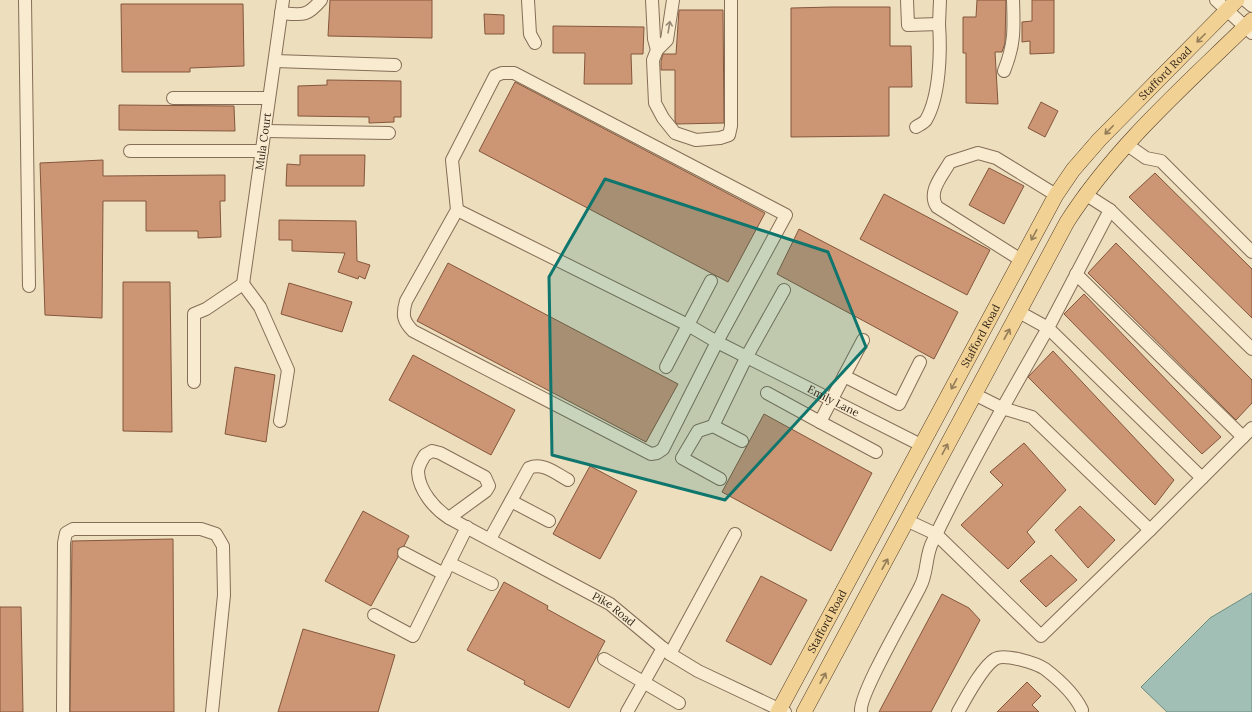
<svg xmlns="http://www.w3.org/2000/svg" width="1252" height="712" viewBox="0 0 1252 712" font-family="Lora,serif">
  <rect width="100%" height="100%" fill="#eddebd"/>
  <path fill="#a1bfb5" stroke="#698c82" d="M1252 593V712H1167L1141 687 1210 618Z"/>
  <g fill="#cc9573" stroke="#84573d">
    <path d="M330 0H432V38L328 36Z"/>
    <path d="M977 0H1006L1005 43 1002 52H995L998 104 966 103V53H963V17H976Z"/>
    <path d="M1032 0H1054V53L1030 54V41L1022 42V22L1032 21Z"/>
    <path d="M121 4H243L244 66 190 68V72H122Z"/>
    <path d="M833 7H890V46H911L912 87H889V136L791 137V8Z"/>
    <path d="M679 10H723L724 123 677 124 675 121V70H661V61L663 54H676Z"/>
    <path d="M484 14 504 15V34H485Z"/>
    <path d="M553 26 644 27 643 54H631L632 84H584L585 53H553Z"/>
    <path d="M327 80 401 81V117H394V122L369 123V117L298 116V86L327 85Z"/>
    <path d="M515 82 765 213 728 282 479 151Z"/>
    <path d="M1041 102 1058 111 1045 137 1028 128Z"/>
    <path d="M119 105 234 106 235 131 119 130Z"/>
    <path d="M300 155H365L364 186H286L287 164 300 165Z"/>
    <path d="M103 160V176L225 175V201H220L221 237 198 238V231H146V201H103L102 318 45 315 40 163Z"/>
    <path d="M989 168 1024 186 1004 224 969 205Z"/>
    <path d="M1155 173 1252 269V318L1129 197Z"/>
    <path d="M884 194 990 250 967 295 860 239Z"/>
    <path d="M279 220 356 221 357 261 370 265 365 279 359 276 358 279 338 272 345 253 292 251V240H279Z"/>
    <path d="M799 229 958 312 934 359 777 274Z"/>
    <path d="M1116 243 1252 380V403L1236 420 1088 273Z"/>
    <path d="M448 263 678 384 646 442 417 321Z"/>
    <path d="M123 282H170L172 432 123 431Z"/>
    <path d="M289 283 352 302 342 332 281 314Z"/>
    <path d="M1084 294 1221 437 1202 454 1064 314Z"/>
    <path d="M1053 351 1174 480 1155 505 1028 377Z"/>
    <path d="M413 355 515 410 491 455 389 400Z"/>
    <path d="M235 367 275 375 266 442 225 434Z"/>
    <path d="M764 414 872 473 831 551 722 492Z"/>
    <path d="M1024 443 1066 490 1027 532 1035 542 1008 569 961 525 1003 485 990 472Z"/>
    <path d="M590 466 637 491 600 559 553 534Z"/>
    <path d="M1080 506 1115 540 1088 568 1055 530Z"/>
    <path d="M363 511 409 536 404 546 398 549V557L371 606 325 581Z"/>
    <path d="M173 539 174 712H70L72 541Z"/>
    <path d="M1051 555 1077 580 1046 607 1020 581Z"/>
    <path d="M761 576 807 600 771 665 726 641Z"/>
    <path d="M504 582 548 606 547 609 605 641 569 708 524 684 525 681 467 650Z"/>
    <path d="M942 594 969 608 980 620 931 712H879Z"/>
    <path d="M0 607H21L23 712H0Z"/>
    <path d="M303 629 395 655 378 712H278Z"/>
    <path d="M1027 682 1041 696 1032 705 1039 712H997Z"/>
  </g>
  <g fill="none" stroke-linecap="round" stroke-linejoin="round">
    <g stroke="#856e57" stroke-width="14">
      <g id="minor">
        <path d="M25 0 29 286"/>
        <path d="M528 0 530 34 535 43"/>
        <path d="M652 0 654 39 657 50"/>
        <path d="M673 0 667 40 657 50 653 60 655 103 663 118 675 133 696 140 720 138 729 135 731 126V0"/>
        <path d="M907 0 908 25 939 24 940 0"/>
        <path d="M1216 0 1252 33"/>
        <path d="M1245 0 1252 6"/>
        <path d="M281 13C302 15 307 17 321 0"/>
        <path d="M275 61 395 65"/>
        <path d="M1004 71C1015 44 1014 28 1013 0"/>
        <path d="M502 73H514L786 215 717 342 663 449 657 453 651 454 413 331C403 321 402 315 406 301L457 210 452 160 495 76Z"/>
        <path d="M173 98H269"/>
        <path d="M916 127C919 125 924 123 926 120 940 96 941 51 939 24"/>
        <path d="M265 131 389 133"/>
        <path d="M1126 144 1146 158 1161 161 1252 252"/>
        <path d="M130 151H262"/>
        <path d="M1085 194 1110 210 1048 328 1202 478"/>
        <path id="s1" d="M457 210 688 325 717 342 921 445"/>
        <path d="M1110 210 1252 349"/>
        <path d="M1021 260 937 207C927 192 942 176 950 162L978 153 996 158 1056 195"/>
        <path d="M1076 274 1243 437"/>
        <path id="s2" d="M243 284 283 0"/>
        <path d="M243 284 260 307 288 370 280 421"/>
        <path d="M666 367 711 281"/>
        <path d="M844 376 863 340"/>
        <path d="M194 382V314L206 309 243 284"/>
        <path d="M767 393 820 422 844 376 899 404 920 362"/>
        <path d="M974 394 1002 408 1032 417 1150 530 1252 428"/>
        <path d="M820 422 876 452"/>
        <path d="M713 426 742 441"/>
        <path d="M720 479 682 458 698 431 713 426 747 356 784 290"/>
        <path d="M511 501 549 521"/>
        <path id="s3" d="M449 518 486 491 489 486 485 477 440 453 432 451 425 455C422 460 418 466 418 472 419 491 435 509 449 518L610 604 670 654 698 671 785 712"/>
        <path d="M908 521 936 534 1041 636 1150 530"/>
        <path d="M490 539 529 468C543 462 555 473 568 480"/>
        <path d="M404 553 444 574"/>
        <path d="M449 563 492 584"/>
        <path d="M374 615 413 636 467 527"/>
        <path d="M670 654 735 534"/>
        <path d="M604 659 679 703"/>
        <path d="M63 712 64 543 66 533 73 529H201L216 534 223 546 224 595 212 712"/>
        <path d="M627 712 663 648"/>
        <path d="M861 712C858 695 910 608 920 587 928 573 925 555 933 541 968 468 1008 398 1048 328L1019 312"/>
        <path d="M958 712C966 698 982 667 995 659 1004 653 1036 663 1045 669 1058 679 1075 695 1082 710"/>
      </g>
    </g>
    <g stroke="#523c2b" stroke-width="16">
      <g id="major">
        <path id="s4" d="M778 712 1056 195 1073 170 1099 140 1237 0"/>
        <path d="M804 712 1067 222C1117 144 1187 84 1252 20"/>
      </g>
    </g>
    <use href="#minor" stroke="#f8ebd0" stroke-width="12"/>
    <use href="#major" stroke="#f2d294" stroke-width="15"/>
  </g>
  <defs><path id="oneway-shaft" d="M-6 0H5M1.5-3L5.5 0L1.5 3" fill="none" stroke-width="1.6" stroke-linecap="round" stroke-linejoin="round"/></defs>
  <use stroke="#968976" href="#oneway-shaft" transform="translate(669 27) rotate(-81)"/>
  <g stroke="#937c58">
    <use href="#oneway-shaft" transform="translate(1201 38) rotate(135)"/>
    <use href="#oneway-shaft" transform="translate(1109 130) rotate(134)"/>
    <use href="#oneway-shaft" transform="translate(1034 235) rotate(118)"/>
    <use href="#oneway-shaft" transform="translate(1007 334) rotate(-61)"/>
    <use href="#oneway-shaft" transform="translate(954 384) rotate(118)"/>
    <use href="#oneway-shaft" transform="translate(945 449) rotate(-62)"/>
    <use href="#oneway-shaft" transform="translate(885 564) rotate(-61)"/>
    <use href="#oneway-shaft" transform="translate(823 678) rotate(-61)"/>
  </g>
  <path fill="#0f766e" fill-opacity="0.2" stroke="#0f766e" stroke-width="3" stroke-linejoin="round" d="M605 179 828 252 866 347 725 500 552 455 549 277Z"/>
  <g text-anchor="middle" stroke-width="4" stroke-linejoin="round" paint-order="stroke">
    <g font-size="11" fill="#34271b" stroke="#f5e8cd">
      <text dy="4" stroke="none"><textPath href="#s4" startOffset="751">Stafford Road</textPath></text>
      <text dy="4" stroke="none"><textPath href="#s2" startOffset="144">Mula Court</textPath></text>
      <text dy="4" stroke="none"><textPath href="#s4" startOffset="427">Stafford Road</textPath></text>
      <text dy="4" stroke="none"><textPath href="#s1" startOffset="422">Emily Lane</textPath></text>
      <text dy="4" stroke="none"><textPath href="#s3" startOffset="393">Pike Road</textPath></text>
      <text dy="4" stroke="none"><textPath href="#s4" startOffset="103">Stafford Road</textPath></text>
    </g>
  </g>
</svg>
